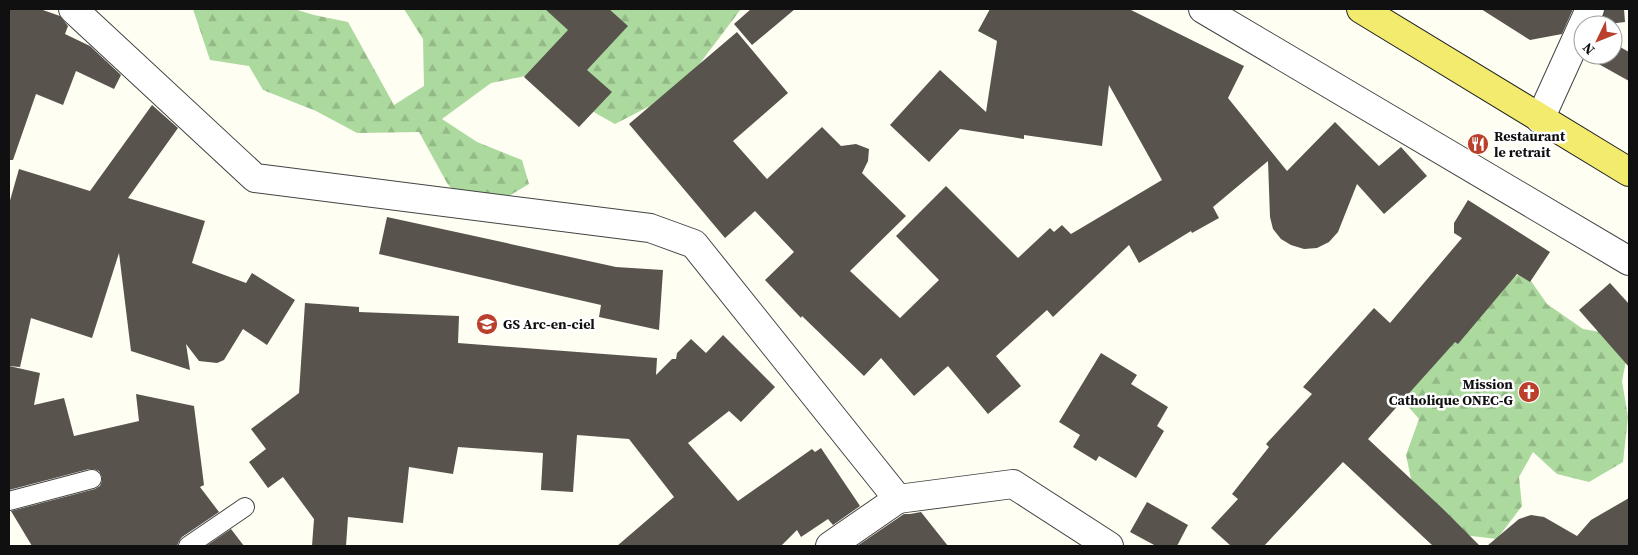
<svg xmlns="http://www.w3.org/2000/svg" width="1638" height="555" viewBox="0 0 1638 555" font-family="'Source Serif 4',serif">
  <defs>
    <pattern id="forest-firs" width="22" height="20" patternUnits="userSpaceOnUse" patternTransform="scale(1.25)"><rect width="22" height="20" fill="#acd99d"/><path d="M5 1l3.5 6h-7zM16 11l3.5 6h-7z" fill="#93b986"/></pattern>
  </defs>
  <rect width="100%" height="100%" fill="#fefef3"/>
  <g fill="url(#forest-firs)">
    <path d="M193 9H294L314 15 348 22 394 105 424 86 423 39 404 9H741L679 91 615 124 583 106 545 72 491 83 442 119 477 142 522 160 529 184 474 217 447 183 419 132 357 133 316 111 263 90 249 66 210 60Z"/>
    <path d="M1524 271 1547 304 1583 329 1606 333 1627 356 1622 381 1628 417 1623 462 1589 482 1557 474 1533 452 1519 477 1522 506 1497 539 1463 535 1415 498 1406 455 1419 419 1394 390 1493 290Z"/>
  </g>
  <g fill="#58534c">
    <path d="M9 9H40L60 16 68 26 65 34 90 46 121 75 114 89 76 71 63 105 36 94 13 160H9Z"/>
    <path d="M545 9H609L628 26 587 70 612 92 579 127 524 77 568 30Z"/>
    <path d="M751 9H795L752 45 734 24Z"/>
    <path d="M990 9H1129L1244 66 1228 98 1287 171 1335 122 1379 166 1401 147 1427 176 1384 214 1357 184 1338 232 1329 242 1317 248 1304 249 1291 245 1281 239 1273 229 1270 217 1268 161 1213 207 1219 218 1192 233 1191 231 1139 263 1129 245 1053 317 1047 310 996 356 1021 386 988 414 948 366 914 396 881 358 864 376 802 316 801 318 765 280 794 252 755 211 725 238 629 124 737 32 788 93 733 141 767 179 822 127 841 146 856 144 869 149 868 161 862 173 906 216 850 271 900 318 939 280 896 236 946 186 1018 258 1050 228 1054 232 1062 225 1071 234 1162 180 1109 85 1102 146 1024 135V139L960 129 929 162 890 125 940 70 986 112 997 41 978 31Z"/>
    <path d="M1481 9H1573L1562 34 1530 40Z"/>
    <path d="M1605 9H1624L1625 22 1600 25Z"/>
    <path d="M1613 43 1629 52V81L1586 57V55H1613Z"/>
    <path d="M152 105 178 128 128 198 205 221 192 263 246 283 252 273 295 300 267 345 243 329 224 360 217 363 199 361 186 344 190 370 131 351 119 253 92 338 31 318 20 367 9 366V204L19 169 90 191Z"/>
    <path d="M1468 200 1550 252 1530 282 1517 274 1458 344 1455 342 1368 439 1443 509 1480 546H1433L1343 462 1264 546H1231L1211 528 1238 499 1232 494 1269 447 1266 444 1312 394 1303 387 1374 308 1390 323 1462 238 1454 233V223Z"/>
    <path d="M387 217 616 267 663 270 659 330 599 317 601 305 379 254Z"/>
    <path d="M1610 283 1629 304V367L1579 310Z"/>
    <path d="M305 303 359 307V312L459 316 458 343 657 358 656 375 672 359H676L677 353 691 339 706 353 723 335 775 387 741 422 729 411 688 443 738 501 812 449 815 452 821 448 860 506 833 525 828 519 801 537 797 530 781 546H617L674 497 629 439 577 435 573 492 541 490 543 453 458 447 453 474 409 467 403 523 348 517 346 546H312L314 519 283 477 268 488 249 462 266 449 251 429 299 393Z"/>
    <path d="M1101 353 1137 375 1131 384 1168 407 1157 426 1164 431 1136 478 1099 456 1096 461 1073 447 1080 435 1059 422Z"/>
    <path d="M9 366 40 373 34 405 64 398 74 436 139 421 136 394 194 406 204 485 200 487 219 512 182 537 179 541 177 546H32L11 511 95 489 100 486 102 481V477L99 471 94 469H89L9 490Z"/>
    <path d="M1629 498V546H1487L1519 519 1531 515 1544 517 1577 536 1591 520Z"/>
    <path d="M1147 502 1188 525 1177 546H1156L1130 532Z"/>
    <path d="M921 512 948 546H857L904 514H910Z"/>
    <path d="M231 529 244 546H206Z"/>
  </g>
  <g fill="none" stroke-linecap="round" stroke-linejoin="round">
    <g stroke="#434343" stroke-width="20">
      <g id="lane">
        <path d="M9 501 92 479"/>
        <path d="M188 546 245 507"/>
      </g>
    </g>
    <g stroke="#434343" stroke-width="30">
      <g id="street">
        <path d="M73 9 255 178 650 228 694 244 898 499 1013 484 1109 546"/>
        <path d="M1203 9 1629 261"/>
        <path d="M1540 119 1590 9"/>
        <path d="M830 546 898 499"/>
      </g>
    </g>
    <g stroke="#212121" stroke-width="30">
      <path id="primary" d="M1361 9 1629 172"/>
    </g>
    <use href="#lane" stroke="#fff" stroke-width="18"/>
    <use href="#street" stroke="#fff" stroke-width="28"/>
    <use href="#primary" stroke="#f3eb6e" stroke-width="28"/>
  </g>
  <defs>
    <g id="restaurant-disc" transform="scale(1.125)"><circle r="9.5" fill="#bb402c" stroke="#fff"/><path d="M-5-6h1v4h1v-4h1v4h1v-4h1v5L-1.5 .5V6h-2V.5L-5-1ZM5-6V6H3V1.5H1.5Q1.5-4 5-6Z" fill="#fff"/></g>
    <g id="school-disc" transform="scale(1.125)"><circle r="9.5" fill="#bb402c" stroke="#fff"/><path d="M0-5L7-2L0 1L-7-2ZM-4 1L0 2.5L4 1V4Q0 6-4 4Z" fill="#fff"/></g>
    <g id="church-disc" transform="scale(1.125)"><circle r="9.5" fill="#bb402c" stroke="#fff"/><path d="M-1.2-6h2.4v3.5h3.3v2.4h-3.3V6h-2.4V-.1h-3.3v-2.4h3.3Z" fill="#fff"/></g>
  </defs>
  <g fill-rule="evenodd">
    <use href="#restaurant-disc" x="1478" y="144"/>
    <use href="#school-disc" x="487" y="324"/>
    <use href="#church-disc" x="1529" y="392"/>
  </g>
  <g text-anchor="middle" stroke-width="5" stroke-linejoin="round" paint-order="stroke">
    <g font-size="14" font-weight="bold" fill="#101010" stroke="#fff" text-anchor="start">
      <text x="1494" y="141">Restaurant<tspan x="1494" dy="16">le retrait</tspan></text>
      <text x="503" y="329">GS Arc-en-ciel</text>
      <text x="1513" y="389" text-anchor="end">Mission<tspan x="1513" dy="16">Catholique ONEC-G</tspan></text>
    </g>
  </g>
  <rect width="1638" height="555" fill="none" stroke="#101010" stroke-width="20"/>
  <g transform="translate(1598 40) rotate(227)"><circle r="24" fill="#ffffff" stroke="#9f9f9f"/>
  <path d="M0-4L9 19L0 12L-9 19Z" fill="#bb402c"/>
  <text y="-8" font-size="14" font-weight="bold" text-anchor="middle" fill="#101010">N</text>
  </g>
</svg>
